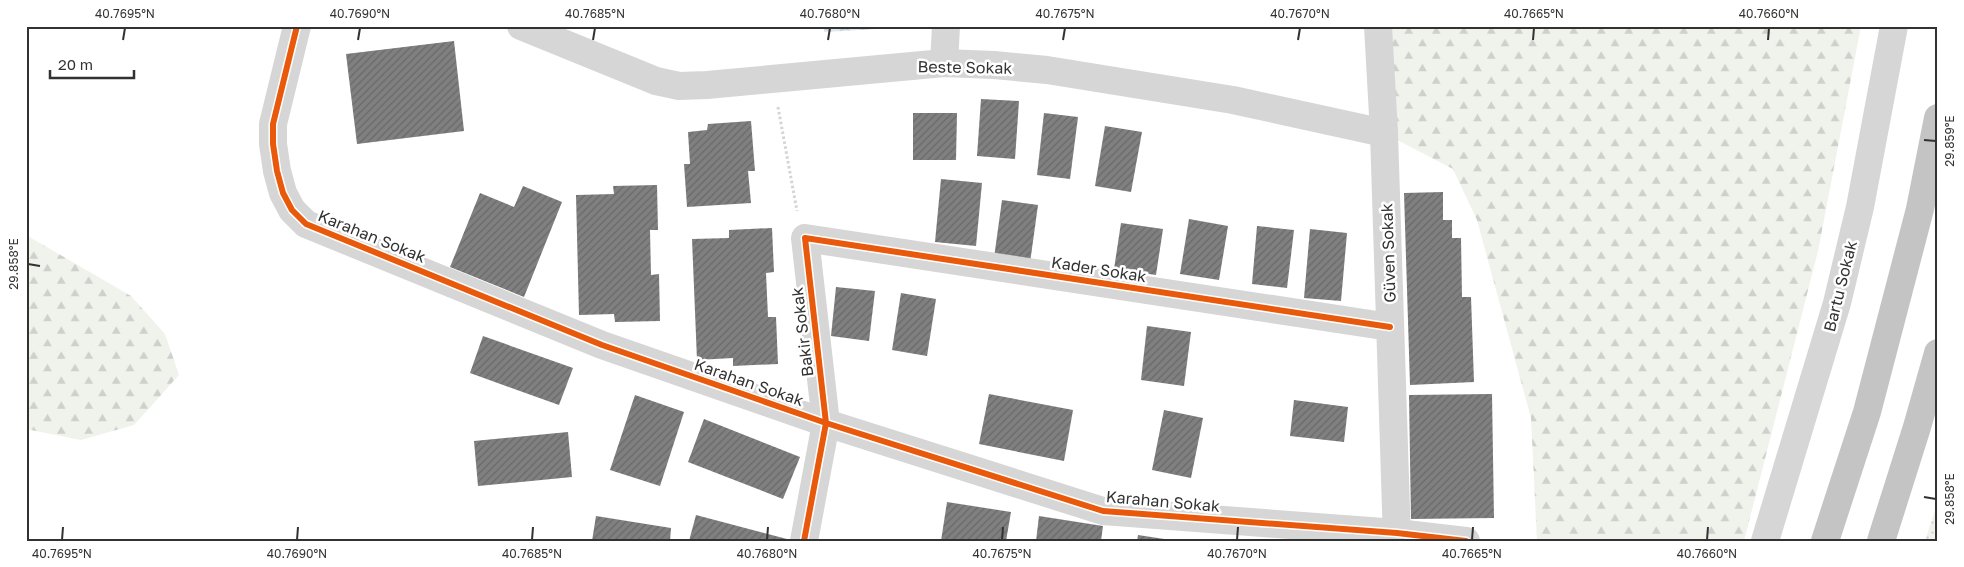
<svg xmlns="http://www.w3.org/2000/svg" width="1964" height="567" viewBox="0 0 1964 567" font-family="'Golos Text',sans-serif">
  <defs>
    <pattern id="grass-dots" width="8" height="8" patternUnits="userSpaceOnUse" patternTransform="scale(1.25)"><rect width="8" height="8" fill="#f0f2ec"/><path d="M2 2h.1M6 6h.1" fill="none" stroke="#ced0cb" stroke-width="1.8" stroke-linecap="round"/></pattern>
    <pattern id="forest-firs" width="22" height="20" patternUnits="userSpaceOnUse" patternTransform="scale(1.25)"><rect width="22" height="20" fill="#f0f2ec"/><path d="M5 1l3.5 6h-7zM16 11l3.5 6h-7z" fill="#ced0cb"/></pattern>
    <pattern id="water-waves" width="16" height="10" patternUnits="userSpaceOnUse" patternTransform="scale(1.25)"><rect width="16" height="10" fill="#dde9ef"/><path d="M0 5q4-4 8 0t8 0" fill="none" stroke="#bec8cd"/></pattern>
    <pattern id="building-hatch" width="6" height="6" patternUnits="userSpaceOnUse" patternTransform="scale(1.25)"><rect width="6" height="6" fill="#808080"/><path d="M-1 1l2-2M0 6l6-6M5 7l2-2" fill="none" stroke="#696969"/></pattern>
  </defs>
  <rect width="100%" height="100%" fill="#fff"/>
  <path fill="url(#grass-dots)" d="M1938 501V541H1925Z"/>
  <g fill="url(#forest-firs)">
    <path d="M1378 26H1861L1818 251 1744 541H1537L1531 418 1477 220 1453 169 1384 133Z"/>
    <path d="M26 235 131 296 165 334 179 375 134 425 81 440 26 429Z"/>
  </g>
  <path fill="url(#water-waves)" d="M824 26H877V29L824 32Z"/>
  <g fill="url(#building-hatch)">
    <path d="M454 41 464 131 357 144 346 54Z"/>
    <path d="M981 99 1019 101 1015 159 977 156Z"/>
    <path d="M913 113H957L956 160H913Z"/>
    <path d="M1044 113 1078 117 1070 179 1037 175Z"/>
    <path d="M751 121 755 171H748L751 203 687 207 684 164H690L688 132 707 130 708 124Z"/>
    <path d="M1105 126 1142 132 1131 192 1095 186Z"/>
    <path d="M941 179 982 183 976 246 935 242Z"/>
    <path d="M657 185 658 230H650L651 275 659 274 660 321 615 322 614 314 579 315 576 195 614 194 613 186Z"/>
    <path d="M523 186 562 202 524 297 450 267 480 193 514 207Z"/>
    <path d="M1443 192V220H1452V238H1461L1462 297H1471L1474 382 1410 385 1404 193Z"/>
    <path d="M1002 200 1038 205 1030 263 994 258Z"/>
    <path d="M1189 219 1228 226 1219 280 1180 274Z"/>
    <path d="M1121 223 1163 229 1156 275 1114 269Z"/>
    <path d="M1257 226 1294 230 1287 288 1252 284Z"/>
    <path d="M772 228 774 272 766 273 768 317H776L778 364 733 366V358L697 360 692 239 729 238V230Z"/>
    <path d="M1310 229 1347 233 1341 301 1304 298Z"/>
    <path d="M836 287 875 291 869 341 831 336Z"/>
    <path d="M901 293 936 299 927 356 892 350Z"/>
    <path d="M1147 326 1191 332 1184 386 1141 380Z"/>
    <path d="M483 336 573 368 559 405 470 373Z"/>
    <path d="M989 394 1073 410 1064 461 979 444Z"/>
    <path d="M1492 394 1494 518 1411 519 1409 395Z"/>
    <path d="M635 395 684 412 660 486 610 470Z"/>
    <path d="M1294 400 1348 407 1344 442 1290 436Z"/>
    <path d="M1164 410 1203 418 1191 478 1152 470Z"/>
    <path d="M704 419 800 457 783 499 688 462Z"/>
    <path d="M568 432 572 477 478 486 474 441Z"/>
    <path d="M947 502 1011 512 1006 541H941Z"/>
    <path d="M696 515 787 539 786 541H689Z"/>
    <path d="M596 516 671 528 670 541H592Z"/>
    <path d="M1039 516 1103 526 1101 541H1036Z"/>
    <path d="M1138 535 1171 540V541H1137Z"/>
  </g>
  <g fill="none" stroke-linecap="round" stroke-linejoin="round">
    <path stroke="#d4d4d4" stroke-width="3" stroke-dasharray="2.5 2.5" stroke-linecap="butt" d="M778 107 797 211"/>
    <g stroke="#d6d6d6" stroke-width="28">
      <path d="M297 26 273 124V144L277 171 283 193 292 210 306 224 602 345 826 423 1103 511 1397 533 1466 541"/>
      <path d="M521 26 656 81 679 86 707 85 944 63 994 65 1047 70 1233 100 1384 133"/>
      <path d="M1378 26 1384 133 1397 541"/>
      <path d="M944 63 946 26"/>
      <path d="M804 541 826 423 805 238 1390 327"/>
      <path d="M1765 541 1837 303 1860 207 1894 26"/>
    </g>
    <g stroke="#c4c4c4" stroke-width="28">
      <path d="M1825 541 1867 412 1920 209 1938 118"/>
      <path d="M1881 541 1917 427 1938 353"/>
    </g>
    <g stroke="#fff" stroke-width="9">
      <g id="cycleway">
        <path d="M297 26 273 124V144L277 171 283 193 292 210 306 224 602 345 826 423 1103 511 1397 533 1466 541"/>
        <path d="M804 541 826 423 805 238 1390 327"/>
      </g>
    </g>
    <use href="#cycleway" stroke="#e8590c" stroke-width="6"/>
  </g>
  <path fill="none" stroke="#323232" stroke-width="2" d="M123 40 125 28M358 40 360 28M593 40 595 28M828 40 830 28M1063 40 1065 28M1298 40 1300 28M1533 40 1534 28M1768 40 1769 28M1924 140 1936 141M28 264 40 266M1924 497 1936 499M62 540 63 527M297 540 298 527M532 540 533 527M767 540 768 527M1002 540 1003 527M1237 540 1238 527M1472 540 1473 527M1707 540 1708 527"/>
  <g text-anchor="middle" stroke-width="5" stroke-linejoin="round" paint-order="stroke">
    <g font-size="16" fill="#323232" stroke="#fff">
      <text transform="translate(965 67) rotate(1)" y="6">Beste Sokak</text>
      <text transform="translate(372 236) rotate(22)" y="6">Karahan Sokak</text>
      <text transform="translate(1388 253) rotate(-92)" y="6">Güven Sokak</text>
      <text transform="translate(1099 269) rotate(9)" y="6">Kader Sokak</text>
      <text transform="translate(1840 286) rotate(-76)" y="6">Bartu Sokak</text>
      <text transform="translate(802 332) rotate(-97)" y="6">Bakir Sokak</text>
      <text transform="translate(749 382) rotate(19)" y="6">Karahan Sokak</text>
      <text transform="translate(1163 501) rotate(5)" y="6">Karahan Sokak</text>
    </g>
  </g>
  <rect width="1964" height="567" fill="none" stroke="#ffffff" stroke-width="55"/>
  <path d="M50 70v8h84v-8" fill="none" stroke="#323232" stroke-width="2.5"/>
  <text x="58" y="70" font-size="15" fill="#323232" stroke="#ffffff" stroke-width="4" paint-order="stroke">20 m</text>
  <rect x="28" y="28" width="1908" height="512" fill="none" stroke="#323232" stroke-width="2"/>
  <g font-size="12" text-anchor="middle" fill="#323232">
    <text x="125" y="18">40.7695°N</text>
    <text x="360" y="18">40.7690°N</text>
    <text x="595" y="18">40.7685°N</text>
    <text x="830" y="18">40.7680°N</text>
    <text x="1065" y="18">40.7675°N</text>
    <text x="1300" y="18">40.7670°N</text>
    <text x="1534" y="18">40.7665°N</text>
    <text x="1769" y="18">40.7660°N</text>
    <text transform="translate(1950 141) rotate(-90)" y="4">29.859°E</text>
    <text transform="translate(14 264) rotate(-90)" y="4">29.858°E</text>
    <text transform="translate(1950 499) rotate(-90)" y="4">29.858°E</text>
    <text x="62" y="558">40.7695°N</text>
    <text x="297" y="558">40.7690°N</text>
    <text x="532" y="558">40.7685°N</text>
    <text x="767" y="558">40.7680°N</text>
    <text x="1002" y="558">40.7675°N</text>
    <text x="1237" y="558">40.7670°N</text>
    <text x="1472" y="558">40.7665°N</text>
    <text x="1707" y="558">40.7660°N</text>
  </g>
</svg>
